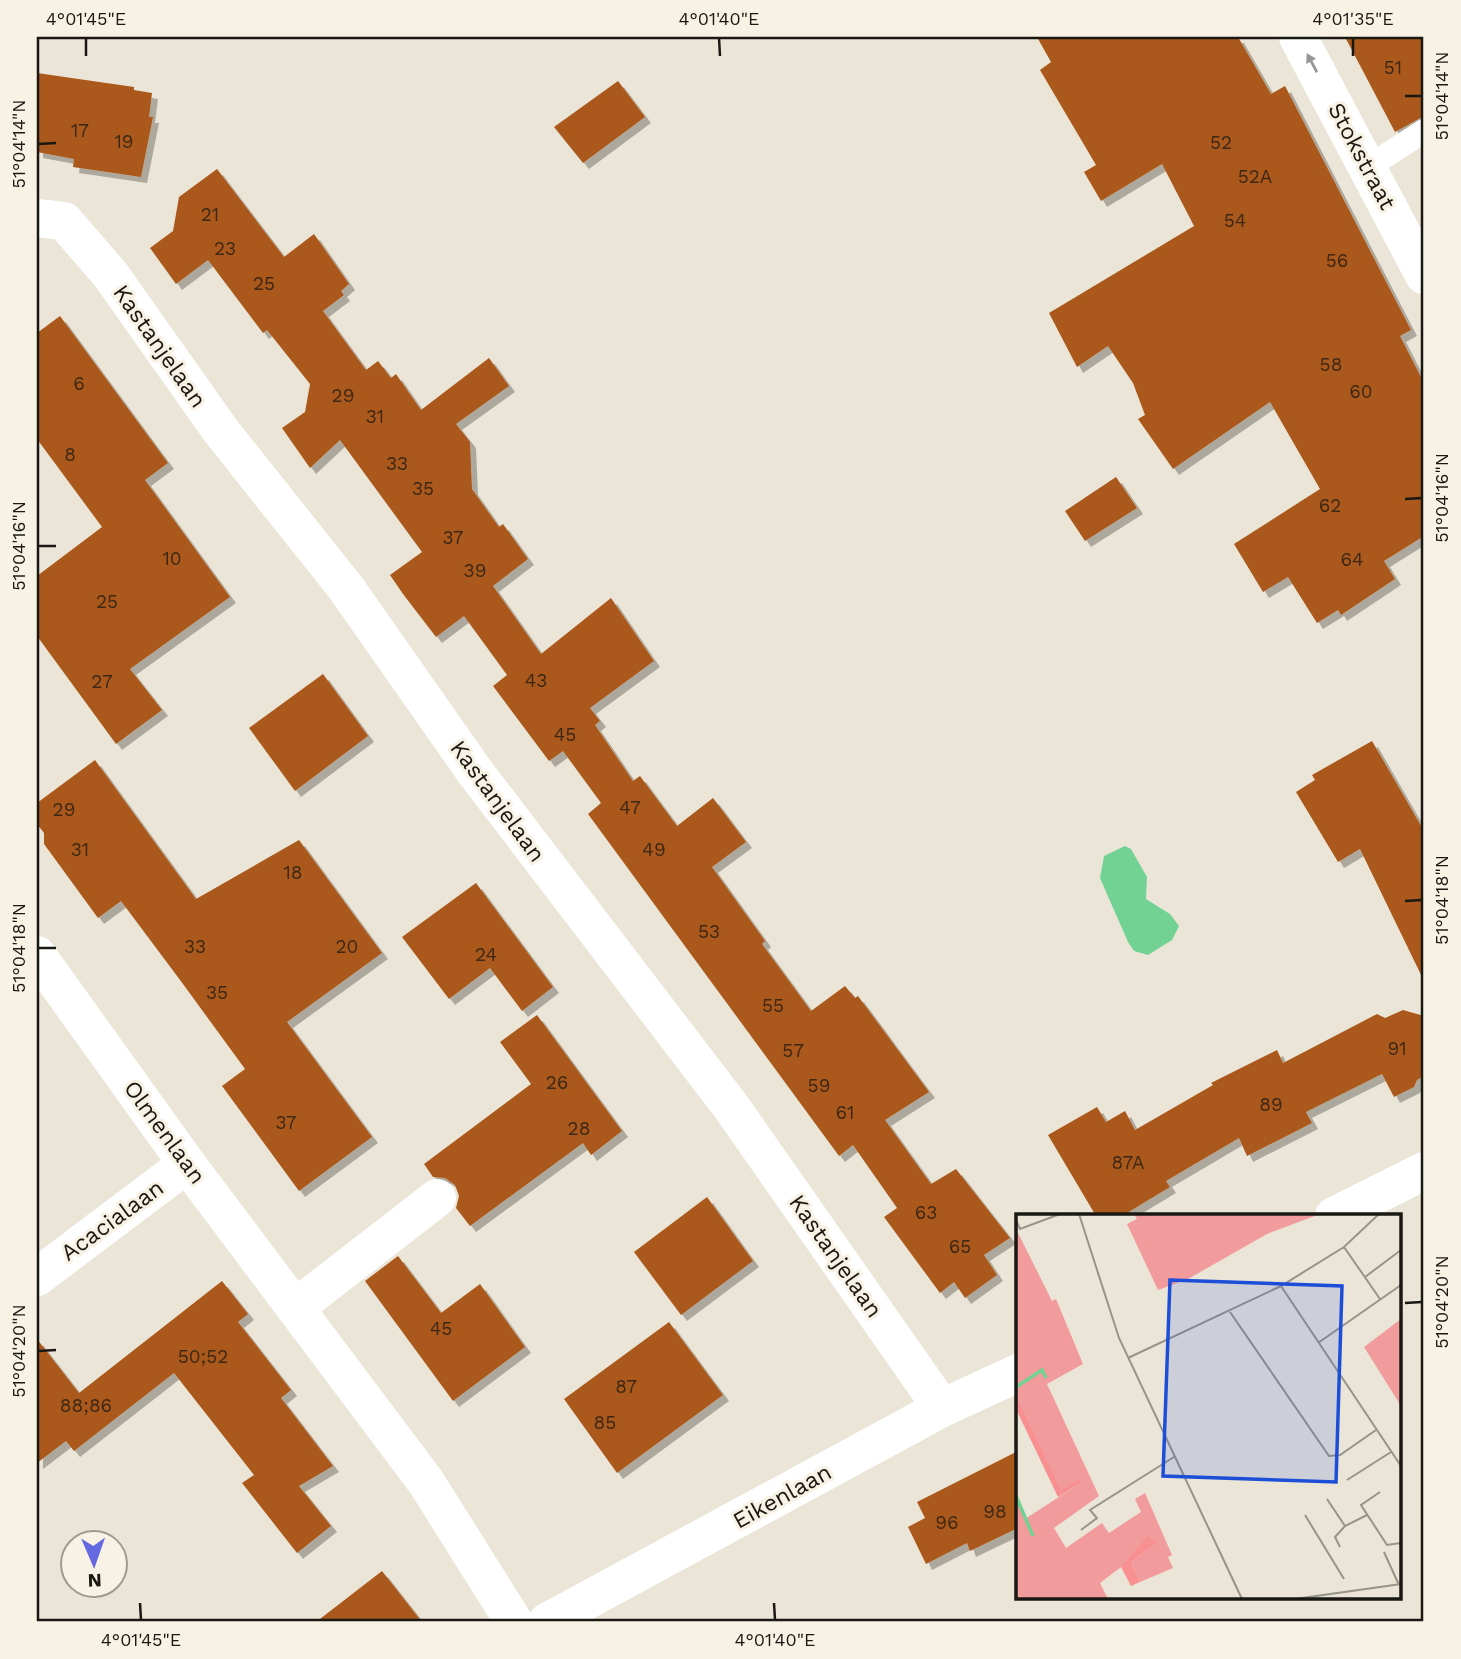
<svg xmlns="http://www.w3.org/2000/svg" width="1461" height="1659" viewBox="0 0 1461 1659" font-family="'Work Sans',sans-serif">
  <defs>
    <filter id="shadow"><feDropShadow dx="6" dy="6" stdDeviation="0" flood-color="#0004"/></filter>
  </defs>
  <rect width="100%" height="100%" fill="#ebe5d8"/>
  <path fill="#72d294" d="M1125 846 1131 849 1147 877 1146 899 1170 914 1179 926 1172 940 1148 955 1134 951 1128 942 1100 878 1104 856Z"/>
  <g fill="#aa591a" filter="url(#shadow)">
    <path d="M1037 37H1238L1271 94 1285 86 1411 330 1400 336 1424 383V536L1384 561 1395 579 1341 615 1338 610 1317 623 1288 577 1263 592 1234 544 1320 489 1270 402 1173 469 1138 419 1145 415 1133 383 1108 346 1077 367 1049 313 1194 226 1162 164 1101 201 1084 172 1096 165 1040 70 1051 62Z"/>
    <path d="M1345 37H1424V116L1395 132Z"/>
    <path d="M37 73 134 87V90L152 93 149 117H153L141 177 73 167 74 159 37 152Z"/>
    <path d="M618 81 645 117 583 163 554 127Z"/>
    <path d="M217 169 284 257 314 234 349 284 341 291 344 295 323 311 366 370 378 361 391 378 396 374 421 410 489 358 509 386 456 424 470 442 472 489 499 527 503 524 528 559 493 586 541 654 611 598 654 661 590 708 600 721 595 725 633 781 640 776 677 826 713 798 746 842 712 867 765 941 762 944 811 1011 845 986 855 998 858 996 929 1092 885 1120 931 1184 956 1169 1010 1238 984 1255 997 1275 965 1298 954 1282 940 1293 884 1217 897 1208 853 1145 839 1156 588 814 601 803 563 751 549 761 493 686 507 675 464 616 436 637 403 594 390 575 422 552 340 440 310 468 282 428 305 412 310 384 267 330 263 333 208 260 176 284 150 248 173 231 179 197Z"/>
    <path d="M60 316 168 463 145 480 230 597 130 669 162 710 116 744 37 636V576L102 527 37 439V333Z"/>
    <path d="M1116 477 1137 508 1085 541 1065 511Z"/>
    <path d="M323 674 368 736 295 791 249 728Z"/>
    <path d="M1372 741 1424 831V981L1360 849 1338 862 1296 792 1315 780 1312 775Z"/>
    <path d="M95 760 196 899 299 840 382 953 287 1022 372 1137 299 1191 222 1086 245 1069 183 984 121 901 98 918 44 844V833L37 824V803Z"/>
    <path d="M476 883 553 987 522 1011 490 968 449 999 402 937Z"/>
    <path d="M1403 1010 1424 1016V1076L1417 1080 1414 1087 1394 1097 1382 1074 1306 1112 1312 1123 1247 1156 1239 1138 1166 1181 1170 1187 1122 1216H1096L1048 1135 1097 1107 1106 1122 1125 1111 1135 1130 1213 1085 1211 1083 1277 1050 1283 1063 1377 1014 1385 1018Z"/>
    <path d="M537 1015 622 1131 591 1155 583 1143 470 1226 456 1208 459 1196 455 1185 445 1178 433 1177 424 1164 531 1084 500 1042Z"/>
    <path d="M707 1197 753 1261 681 1315 634 1252Z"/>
    <path d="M398 1256 441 1313 480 1284 525 1347 453 1401 365 1281Z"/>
    <path d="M222 1281 248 1314 238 1322 291 1390 281 1398 333 1466 299 1486 331 1526 297 1553 242 1483 254 1475 174 1373 74 1451 66 1441 37 1463V1339L79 1393Z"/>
    <path d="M669 1322 723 1395 617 1473 564 1399Z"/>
    <path d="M1018 1451V1528L970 1551 967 1543 926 1564 908 1527 925 1518 917 1502Z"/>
    <path d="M382 1571 422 1622H316Z"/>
  </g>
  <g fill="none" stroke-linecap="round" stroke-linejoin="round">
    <path stroke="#fff" stroke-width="24" d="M1368 167 1424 131"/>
    <g stroke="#fff" stroke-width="38">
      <path d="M1298 37 1424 275"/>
      <path d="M37 218 64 221 110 274 221 431 346 588 475 772 732 1108 942 1408"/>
      <path d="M37 955 187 1164 426 1482 514 1622"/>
      <path d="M1334 1216 1424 1171"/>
      <path d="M37 1277 187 1164"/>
      <path d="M295 1308 437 1198"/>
      <path d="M547 1622 942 1408 1018 1373"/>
    </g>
  </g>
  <defs><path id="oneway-solid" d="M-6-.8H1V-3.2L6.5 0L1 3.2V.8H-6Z" transform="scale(1.75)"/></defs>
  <use fill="#989795" href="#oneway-solid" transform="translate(1312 63) rotate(-118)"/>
  <path fill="none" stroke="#1a1813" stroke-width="2.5" d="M86 38V56M719 38 720 56M1353 38V56M1405 96H1422M38 144 56 143M1405 499 1422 498M38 546H56M1405 901 1422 900M38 948H56M1405 1303 1422 1302M38 1351 56 1350M140 1603 141 1620M774 1603 775 1620"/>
  <g text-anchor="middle" stroke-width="6" stroke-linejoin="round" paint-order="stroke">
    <g font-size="19" fill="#3e2815">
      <text x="1393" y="74">51</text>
      <text x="80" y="137">17</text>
      <text x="124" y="148">19</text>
      <text x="1221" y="149">52</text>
      <text x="1255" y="183">52A</text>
      <text x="210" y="221">21</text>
      <text x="1235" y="227">54</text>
      <text x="225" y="255">23</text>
      <text x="1337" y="267">56</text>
      <text x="264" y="290">25</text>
      <text x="1331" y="371">58</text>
      <text x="79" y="390">6</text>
      <text x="1361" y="398">60</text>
      <text x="343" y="402">29</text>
      <text x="375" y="423">31</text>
      <text x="70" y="461">8</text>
      <text x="397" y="470">33</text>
      <text x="423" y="495">35</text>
      <text x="1330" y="512">62</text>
      <text x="453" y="544">37</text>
      <text x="172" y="565">10</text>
      <text x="1352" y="566">64</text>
      <text x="475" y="577">39</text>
      <text x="107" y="608">25</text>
      <text x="536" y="687">43</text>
      <text x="102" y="688">27</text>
      <text x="565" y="741">45</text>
      <text x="630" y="814">47</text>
      <text x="64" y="816">29</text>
      <text x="80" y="856">31</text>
      <text x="654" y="856">49</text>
      <text x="293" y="879">18</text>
      <text x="709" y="938">53</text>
      <text x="195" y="953">33</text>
      <text x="347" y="953">20</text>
      <text x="486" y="961">24</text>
      <text x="217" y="999">35</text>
      <text x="773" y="1012">55</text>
      <text x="1397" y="1055">91</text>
      <text x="793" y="1057">57</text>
      <text x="557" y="1089">26</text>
      <text x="819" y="1092">59</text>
      <text x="1271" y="1111">89</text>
      <text x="845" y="1119">61</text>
      <text x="286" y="1129">37</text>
      <text x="579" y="1135">28</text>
      <text x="1128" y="1169">87A</text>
      <text x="926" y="1219">63</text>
      <text x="960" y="1253">65</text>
      <text x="441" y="1335">45</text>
      <text x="203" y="1363">50;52</text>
      <text x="626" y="1393">87</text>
      <text x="86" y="1412">88;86</text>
      <text x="605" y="1429">85</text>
      <text x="995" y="1518">98</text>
      <text x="947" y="1529">96</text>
    </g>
    <g font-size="23" fill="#1a1813" stroke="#f8f2e5">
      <text transform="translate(1362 156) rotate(62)" y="8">Stokstraat</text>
      <text transform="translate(160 346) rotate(55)" y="8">Kastanjelaan</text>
      <text transform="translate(498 801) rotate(54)" y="8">Kastanjelaan</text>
      <text transform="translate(165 1132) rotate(54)" y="8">Olmenlaan</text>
      <text transform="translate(112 1220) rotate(-36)" y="8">Acacialaan</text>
      <text transform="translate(836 1256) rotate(55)" y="8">Kastanjelaan</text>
      <text transform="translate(782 1496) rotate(-29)" y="8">Eikenlaan</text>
    </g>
  </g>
  <g transform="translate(1016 1214)">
    <rect width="385" height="385" fill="#ebe5d8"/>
    <path d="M118 0H304L251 20 172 65 142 76 111 10 121 5ZM0 15 36 87 40 85 67 150 31 170 83 282 38 314 50 334 86 309 93 319 125 298 119 285 129 279 156 341 152 343 157 354 124 368 115 348 140 330 113 347 84 369 92 385H0V285L9 305 66 268 45 277 0 181ZM385 105V192L348 133Z" fill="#f29b9c"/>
    <path d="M0 181 45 276 64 265 66 268 42 283 0 195ZM132 322 140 330 115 348 124 368 115 372 105 353Z" fill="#f88f91"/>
    <path fill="none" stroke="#72d294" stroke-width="3.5" d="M0 173 26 156 30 164M0 282 17 322"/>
    <path fill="none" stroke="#979389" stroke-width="2" d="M63 0 103 124 226 385M0 6 4 15 44 0M328 33 364 85M349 63 385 36M265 72 385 252M214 98 313 242 324 241 360 216M302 129 385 71M112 144 265 72 328 33 363 0M331 266 375 238M364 278 345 291 371 331 385 329M311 285 329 312M289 301 328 365M65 316 81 304 74 296 158 243M324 333 319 323 329 312 351 301M368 338 383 371M279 385 385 370"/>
    <path fill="#1d4ed8" fill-opacity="0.15" stroke="#1d4ed8" stroke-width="3.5" d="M154 66 326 72 320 268 147 262Z"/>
    <rect width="385" height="385" fill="none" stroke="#1a1813" stroke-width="3.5"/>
  </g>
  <rect width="1461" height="1659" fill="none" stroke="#f8f2e5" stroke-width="77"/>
  <g transform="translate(94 1564) rotate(178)"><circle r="33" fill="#f8f2e5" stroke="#9f9b91" stroke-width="2"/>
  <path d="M0-5L12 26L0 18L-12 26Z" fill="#6469e2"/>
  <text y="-10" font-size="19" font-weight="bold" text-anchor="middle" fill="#1a1813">N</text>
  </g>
  <rect x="38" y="38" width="1384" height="1582" fill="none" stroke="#1a1813" stroke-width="2.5"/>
  <g font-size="18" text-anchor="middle" fill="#1a1813">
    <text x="86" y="25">4°01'45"E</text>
    <text x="719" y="25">4°01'40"E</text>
    <text x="1353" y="25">4°01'35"E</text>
    <text transform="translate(1442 96) rotate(-90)" y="6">51°04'14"N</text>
    <text transform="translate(19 144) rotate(-90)" y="6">51°04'14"N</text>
    <text transform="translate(1442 498) rotate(-90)" y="6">51°04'16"N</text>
    <text transform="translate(19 546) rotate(-90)" y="6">51°04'16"N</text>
    <text transform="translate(1442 900) rotate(-90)" y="6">51°04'18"N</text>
    <text transform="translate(19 948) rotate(-90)" y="6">51°04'18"N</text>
    <text transform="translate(1442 1302) rotate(-90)" y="6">51°04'20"N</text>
    <text transform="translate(19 1351) rotate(-90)" y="6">51°04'20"N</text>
    <text x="141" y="1646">4°01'45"E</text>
    <text x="775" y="1646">4°01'40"E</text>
  </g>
</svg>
